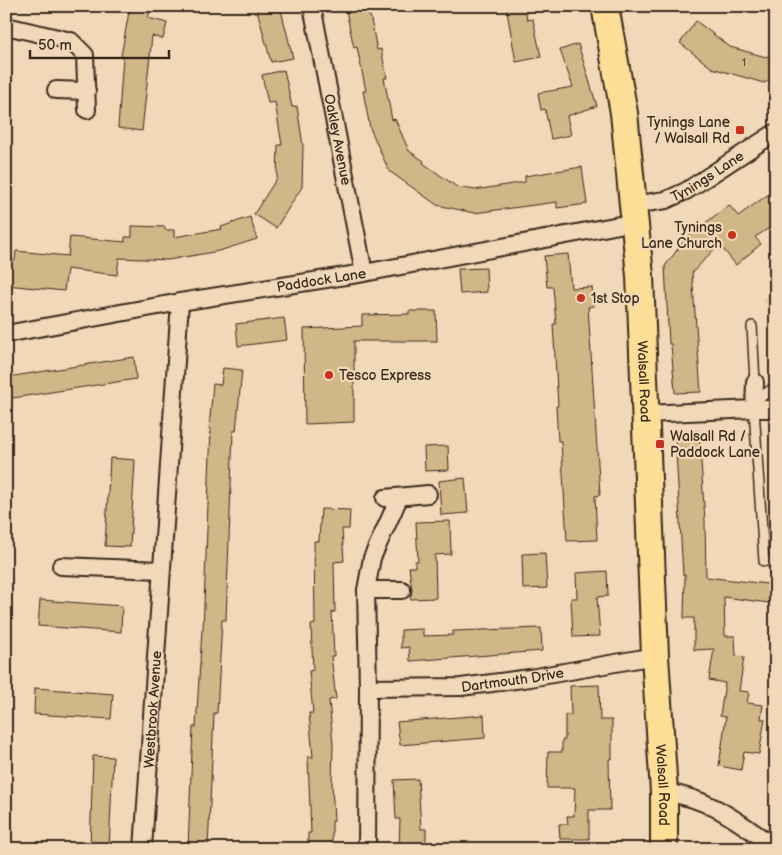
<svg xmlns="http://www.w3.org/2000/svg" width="782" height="855" viewBox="0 0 782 855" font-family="'Balsamiq Sans',sans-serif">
  <rect width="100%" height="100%" fill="#f0d8b8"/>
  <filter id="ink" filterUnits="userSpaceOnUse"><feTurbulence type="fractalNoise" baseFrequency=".02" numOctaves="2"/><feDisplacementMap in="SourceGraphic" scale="10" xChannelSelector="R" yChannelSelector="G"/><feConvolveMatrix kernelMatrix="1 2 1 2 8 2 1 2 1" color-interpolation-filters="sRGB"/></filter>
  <g filter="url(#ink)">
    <path fill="#e4cba6" d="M776 291V315L763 300Z"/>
    <g fill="#d1b787" stroke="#3b2a1e">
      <path d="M130 6 150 10 148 18 167 23 163 39 152 36 142 131 118 128 123 57 121 56Z"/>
      <path d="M256 6H280L293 58 271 62Z"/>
      <path d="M345 6H366L368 16 370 15 377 50 381 49 387 78H384L392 120 395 119 409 151 424 161 423 163 457 187 475 190 525 182V176L582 167 587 204 557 208V202L474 213 437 205 389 171 370 128 363 91H366L357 47 354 48Z"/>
      <path d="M506 6H525L527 20 533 19 541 57 516 62Z"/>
      <path d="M696 21 730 47 766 57 776 52V77L764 83 712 68 680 43Z"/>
      <path d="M578 44 597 106 567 116 571 135 551 139 545 109 541 110 538 93 573 87 560 50Z"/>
      <path d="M284 70 292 107 297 106 303 146 302 187 276 228 254 214 277 178 278 145H282L275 102 268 103 262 75Z"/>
      <path d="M776 189V224L755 237 761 244 736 265 719 244 692 273 701 392 675 393 671 344H669L665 266 687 237 729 205 738 216Z"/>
      <path d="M250 217 257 239 219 251 168 260 119 258 117 275 67 269 64 291 6 285V260H15L16 251 68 256 70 237 125 242V237H132V226L165 227V230H174V237L222 229 221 227Z"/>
      <path d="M568 254 571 288 592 287 594 306 588 307 600 495 595 496 597 540 567 541 561 441H558L556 406H558L553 324H556L553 287H547L544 256Z"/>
      <path d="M486 268 487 292 460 294 458 269Z"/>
      <path d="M409 311H436L437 341H354V422L305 424 304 329 362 326V315L409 314Z"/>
      <path d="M284 318 287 340 238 346 236 324Z"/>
      <path d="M134 357 136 379 6 399V379L14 376Z"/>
      <path d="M223 368 242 370 236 431H233L226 620H222L217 713H214L208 849H188L193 727H196L202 630H203L211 429H209L213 384 221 385Z"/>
      <path d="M699 431 705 521 706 577 776 585V604L724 597 725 636H735L736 656 744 657 739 691 749 692 747 703 763 705 761 719H765L759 754 744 752 741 770 719 766 726 717 720 716 725 683 709 680 714 649 694 650V618H684L685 575H683L675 433Z"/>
      <path d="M448 446 449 470 425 471 424 447Z"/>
      <path d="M110 458 135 460 130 547 105 546Z"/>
      <path d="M465 478 468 513 441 515 439 481Z"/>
      <path d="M321 509 350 510 349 529H342L344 561 334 562 335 612H332L334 656H331L336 699 329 700 333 744 332 784 334 821H332V849H308V833H311L308 757H313L309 713H313L309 671 313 670 311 625 315 624 314 541H319Z"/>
      <path d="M450 521 451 554 435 555 436 598 410 599 412 590 409 567H415V561H418L416 522Z"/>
      <path d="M545 553 547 588 523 589 522 554Z"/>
      <path d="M607 571 608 596 597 597 600 636 573 637 571 598H577L576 573Z"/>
      <path d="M40 600 122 606 121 632 38 626Z"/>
      <path d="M541 628 542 651 410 661 409 647 401 648V630L423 629V636L453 635V631Z"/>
      <path d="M599 685 600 720H612V759H609L610 810H589V839H560L559 824H568L567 816H574L575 788H547L548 752H562V740H565V715H571L570 686Z"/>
      <path d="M35 688 113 694 111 719 34 714Z"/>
      <path d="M484 715 485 738 400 745 397 722Z"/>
      <path d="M93 756 113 757 109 849H90Z"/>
      <path d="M418 779 421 829H426V849H399L400 819H396L394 780Z"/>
    </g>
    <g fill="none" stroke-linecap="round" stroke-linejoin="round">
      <g stroke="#3b2a1e" stroke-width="12">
        <g id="lane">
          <path d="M752 326 755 382"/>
          <path d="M754 402 776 386"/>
          <path d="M754 409 764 561 776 562"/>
        </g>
      </g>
      <g stroke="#3b2a1e" stroke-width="20">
        <g id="street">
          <path id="s1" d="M312 6 364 273"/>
          <path d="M6 26 71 41 85 55 87 110"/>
          <path d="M56 90 87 91"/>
          <path id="s2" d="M633 205 666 200 686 191 776 132"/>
          <path id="s3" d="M6 334 180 302 364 273 635 222"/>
          <path d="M754 409H776"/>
          <path d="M645 414 754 409 755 382"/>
          <path d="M385 498 428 494"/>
          <path d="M61 566 161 570"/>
          <path d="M366 590H402"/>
          <path id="s4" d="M368 688 461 687 530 678 655 656"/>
          <path d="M664 792C712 799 737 821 776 848"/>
          <path id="s5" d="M143 849 180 302"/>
          <path d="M367 849 368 688 366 590 372 558 399 498"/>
        </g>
      </g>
      <g stroke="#3b2a1e" stroke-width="30">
        <g id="primary">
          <path id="s6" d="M605 6 624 113 640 276 655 656 664 792V849"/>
        </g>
      </g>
      <use href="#lane" stroke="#f0d8b8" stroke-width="9"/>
      <use href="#street" stroke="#f0d8b8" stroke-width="16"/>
      <use href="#primary" stroke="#fdde96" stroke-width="26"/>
    </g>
  </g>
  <g fill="#c8321e" stroke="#f0d8b8" stroke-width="2">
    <rect x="735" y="125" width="10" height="10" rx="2.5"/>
    <circle cx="732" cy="235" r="5"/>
    <circle cx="581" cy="298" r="5"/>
    <circle cx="329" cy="375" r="5"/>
    <rect x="655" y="439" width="10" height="10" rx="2.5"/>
  </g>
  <g text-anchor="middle" stroke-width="4.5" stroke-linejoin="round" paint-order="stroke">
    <g font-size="11" fill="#604d38">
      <text x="744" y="66">1</text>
    </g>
    <g font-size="14" fill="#3b2a1e" stroke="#f0d8b8" text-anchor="start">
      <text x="730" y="127" text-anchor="end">Tynings Lane<tspan x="730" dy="16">/ Walsall Rd</tspan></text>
      <text x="722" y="232" text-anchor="end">Tynings<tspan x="722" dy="16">Lane Church</tspan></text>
      <text x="591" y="303">1st Stop</text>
      <text x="339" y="380">Tesco Express</text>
      <text x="670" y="441">Walsall Rd /<tspan x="670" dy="16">Paddock Lane</tspan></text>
    </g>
    <g font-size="14" fill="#3b2a1e" stroke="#f0d8b8">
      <text dy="5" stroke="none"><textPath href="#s1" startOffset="136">Oakley Avenue</textPath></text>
      <text dy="5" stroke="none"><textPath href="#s2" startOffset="81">Tynings Lane</textPath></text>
      <text dy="5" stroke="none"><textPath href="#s3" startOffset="320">Paddock Lane</textPath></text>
      <text dy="5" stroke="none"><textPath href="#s6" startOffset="378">Walsall Road</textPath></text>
      <text dy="5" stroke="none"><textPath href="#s4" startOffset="145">Dartmouth Drive</textPath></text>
      <text dy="5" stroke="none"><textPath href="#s5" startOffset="140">Westbrook Avenue</textPath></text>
      <text dy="5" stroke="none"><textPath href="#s6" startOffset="782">Walsall Road</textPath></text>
    </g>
  </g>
  <rect width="782" height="855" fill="none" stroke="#f0d8b8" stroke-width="25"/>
  <rect x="12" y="12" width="757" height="830" fill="none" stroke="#3b2a1e" stroke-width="2" filter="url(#ink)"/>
  <path d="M30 50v8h139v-8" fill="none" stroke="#3b2a1e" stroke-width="2.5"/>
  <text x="38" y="50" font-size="15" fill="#3b2a1e" stroke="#f0d8b8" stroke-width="4" paint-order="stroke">50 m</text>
</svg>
